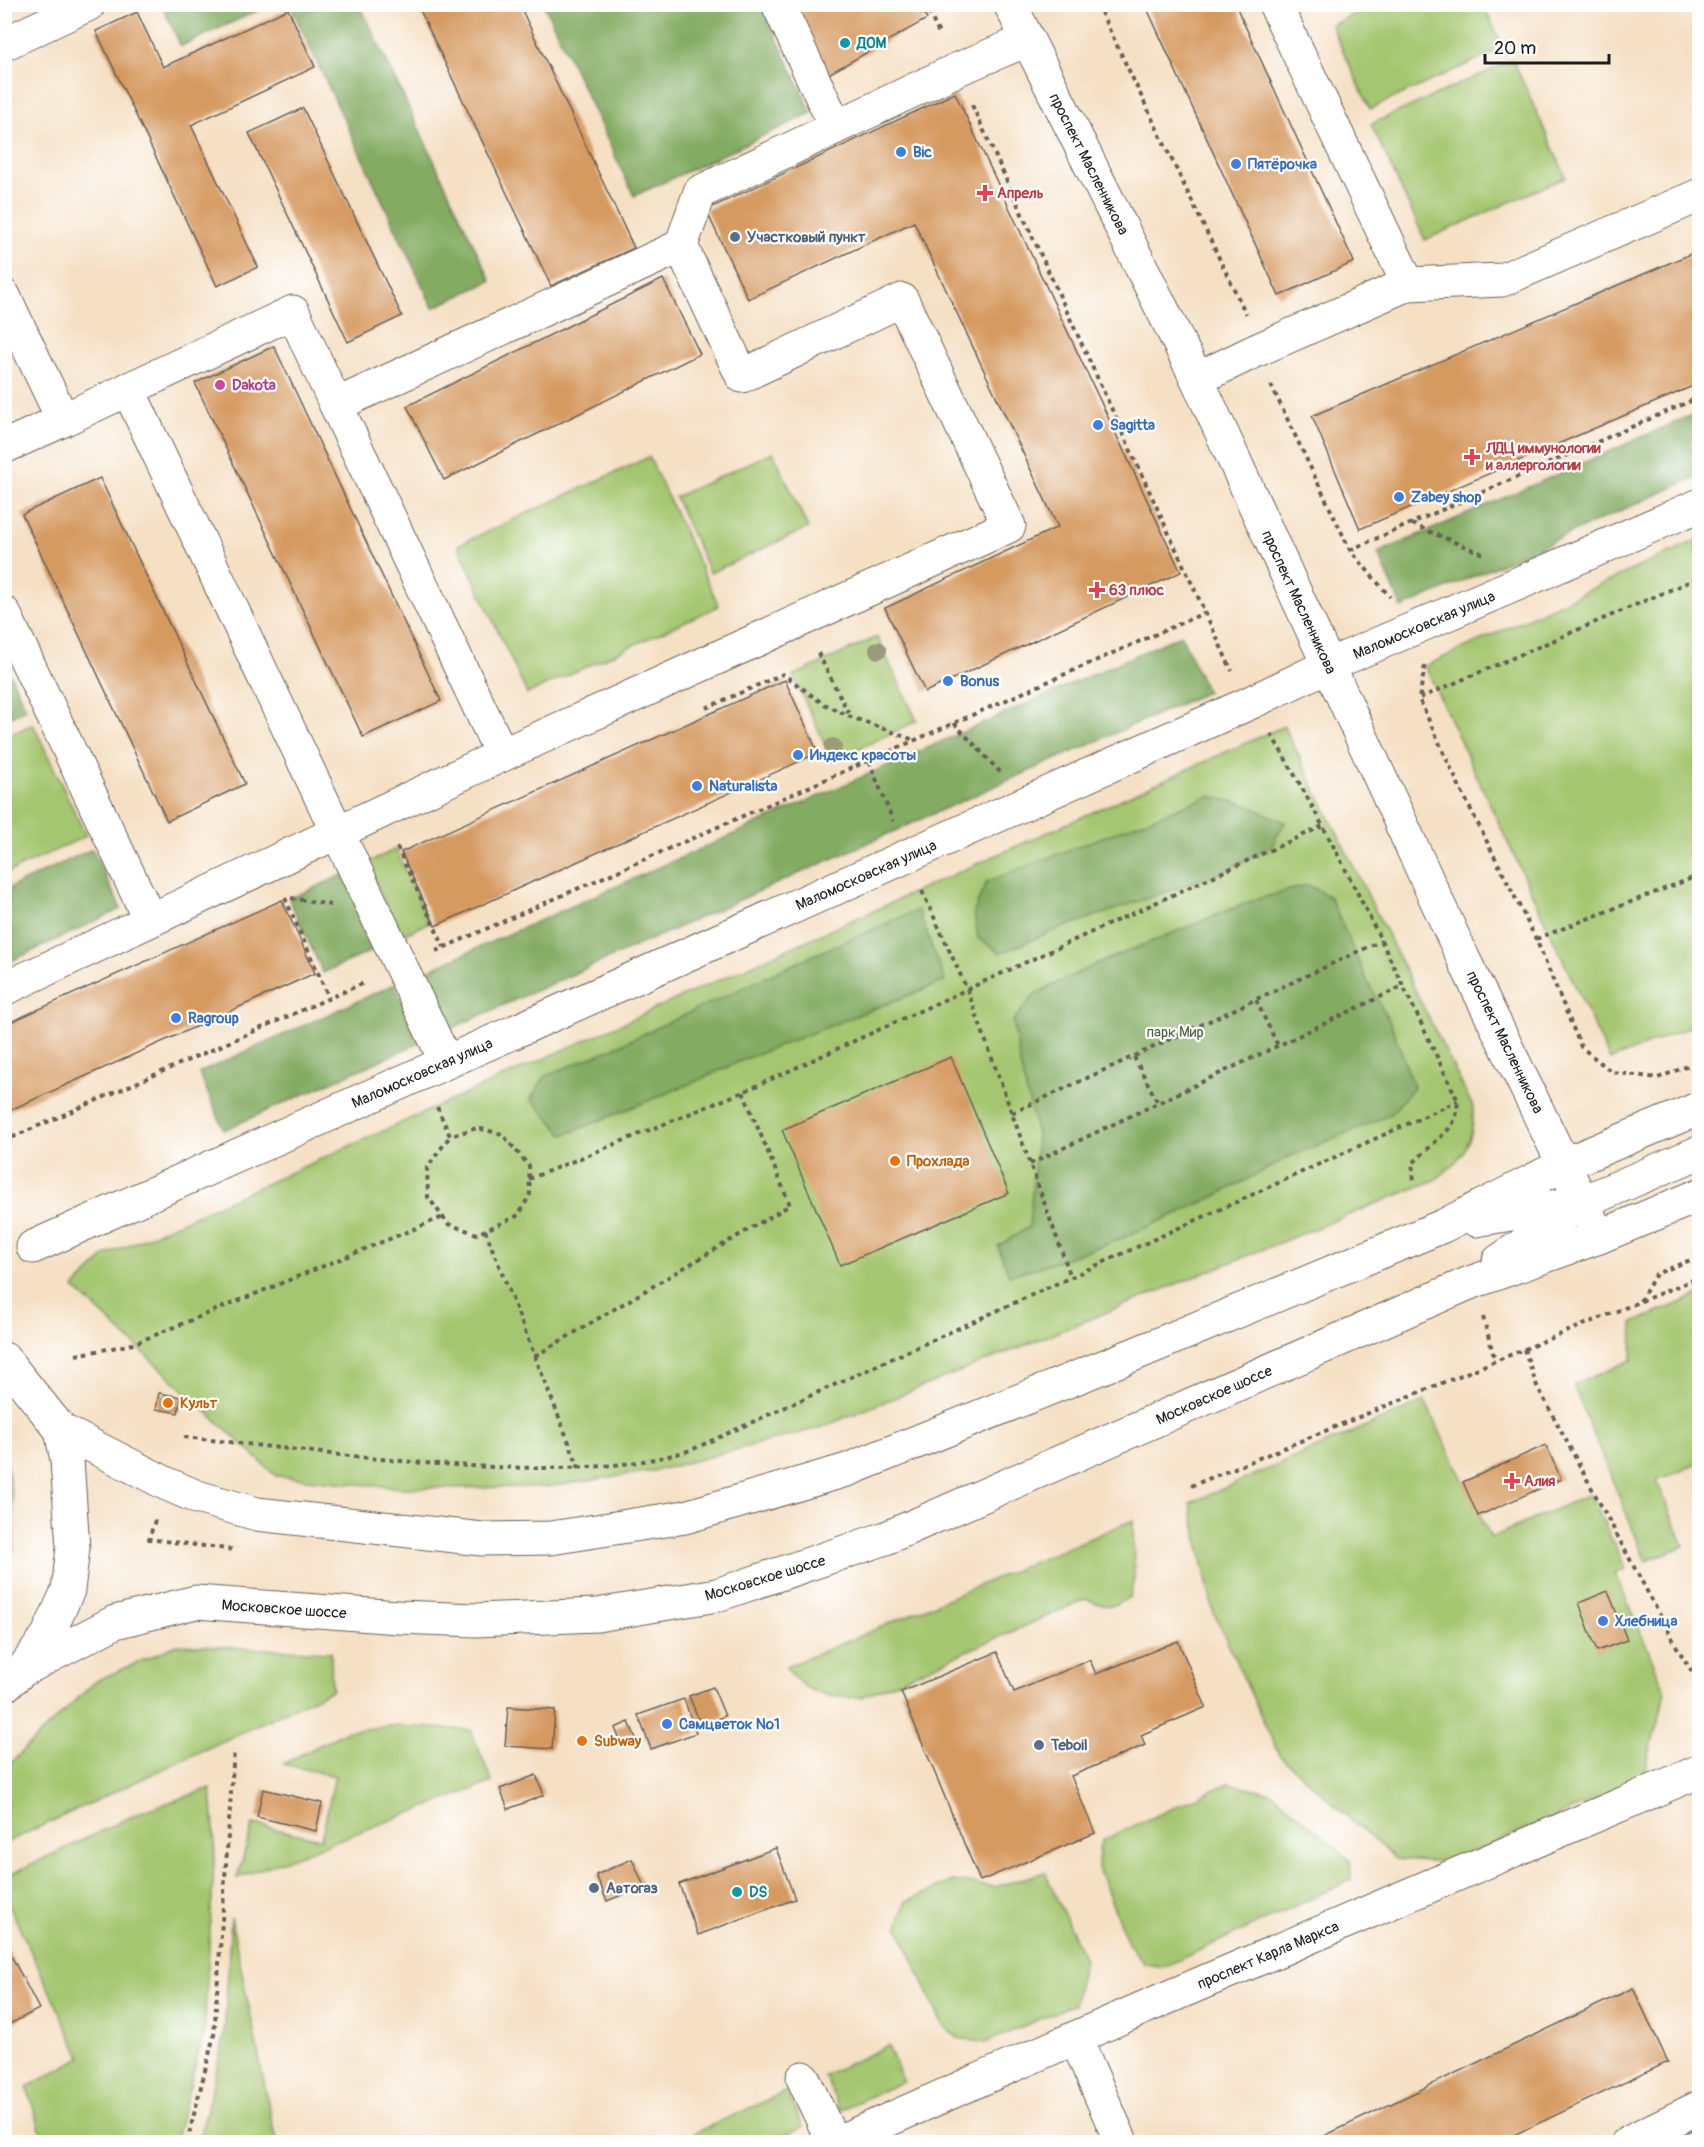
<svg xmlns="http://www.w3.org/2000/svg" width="1704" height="2147" viewBox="0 0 1704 2147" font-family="Pangolin,sans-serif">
  <rect width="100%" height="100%" fill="#fff"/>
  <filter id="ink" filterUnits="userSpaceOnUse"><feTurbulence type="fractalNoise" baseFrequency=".0167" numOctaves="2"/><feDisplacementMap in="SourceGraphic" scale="12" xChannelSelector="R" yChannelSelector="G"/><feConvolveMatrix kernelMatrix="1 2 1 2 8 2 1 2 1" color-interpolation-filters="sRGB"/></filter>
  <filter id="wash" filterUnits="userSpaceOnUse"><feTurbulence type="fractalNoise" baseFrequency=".008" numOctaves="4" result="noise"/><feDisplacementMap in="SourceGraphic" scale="24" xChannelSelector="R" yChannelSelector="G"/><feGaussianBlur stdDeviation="1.35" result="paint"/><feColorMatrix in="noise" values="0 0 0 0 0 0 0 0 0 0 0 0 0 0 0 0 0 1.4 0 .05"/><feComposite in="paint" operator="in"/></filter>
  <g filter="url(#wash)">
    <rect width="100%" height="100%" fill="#f5e0c4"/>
    <g fill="#a4c66f" stroke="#607146" stroke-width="1.5">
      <path d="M1374 5H1483L1503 48 1370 109 1331 25Z"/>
      <path d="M1513 60 1566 177 1425 240 1371 124Z"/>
      <path d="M773 452 808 528 710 573 675 497Z"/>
      <path d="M649 457 719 606 527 694 458 545Z"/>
      <path d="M1699 539V1023L1610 1060 1425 666Z"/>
      <path d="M877 637 917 721 833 761 793 676Z"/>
      <path d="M33 724 86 836 5 874V737Z"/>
      <path d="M1284 726 1473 1107C1475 1142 1463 1159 1435 1180L822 1427 659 1470 546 1487 402 1488 276 1476 74 1288 105 1256Z"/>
      <path d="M396 849 429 923 400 936 367 863Z"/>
      <path d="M1699 1295V1463L1657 1481 1684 1546 1646 1561 1573 1385 1632 1360 1633 1323Z"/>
      <path d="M1425 1401 1491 1538 1590 1494 1626 1569 1615 1573 1666 1692 1642 1780 1449 1862 1395 1859 1279 1755 1213 1611 1190 1503Z"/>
      <path d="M5 1456 12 1497 14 1549 5 1582Z"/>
      <path d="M1133 1520 1134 1579 1130 1597C1112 1609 1105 1607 1086 1599L862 1697C829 1699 805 1695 786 1667Z"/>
      <path d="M177 1645 331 1652 332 1690 5 1843V1768L96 1681Z"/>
      <path d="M391 1726 471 1730 492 1782 237 1878 253 1824 321 1839 335 1776 283 1764 347 1731Z"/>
      <path d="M1228 1783 1273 1793 1350 1860 1351 1880 1164 1967 1145 1964 1128 1943 1098 1868 1099 1848 1103 1840Z"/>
      <path d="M211 1788 215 1846 204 2032 175 2142H44L27 2087 81 2057 5 1897V1877L141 1812Z"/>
      <path d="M1045 1872 1084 1959 1074 2004 985 2043 958 2038 943 2026 898 1927 905 1902 953 1881 995 1887Z"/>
      <path d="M231 1918 276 2142H199L224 2038Z"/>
      <path d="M888 2046 903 2081 840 2110 824 2075Z"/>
      <path d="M787 2091 803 2127 767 2142H675Z"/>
    </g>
    <g fill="#83ab62" stroke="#50643f" stroke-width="1.5">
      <path d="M165 4H270V5L181 46 162 6Z"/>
      <path d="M290 5H360L491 281 433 308Z"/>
      <path d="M544 5H761L812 113 634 196Z"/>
      <path d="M1699 412V476L1402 608 1378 553Z"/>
      <path d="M1181 635 1207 692 443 1032 417 975Z"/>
      <path d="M5 663 26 709 5 719H4Z"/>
      <path d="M1209 796 1244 804 1285 822 1271 847 1223 872 1053 931 1001 953 978 938 974 912 986 882Z"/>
      <path d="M92 849 121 909 5 964V890Z"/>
      <path d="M345 874 378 948 323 973 289 899Z"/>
      <path d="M1308 885 1330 897 1368 983 1391 1024 1414 1087 1390 1115 1291 1156 1214 1197 1118 1240 1050 1264 1009 1275 998 1246 1029 1227 1037 1134 1021 1069 1013 1021 1035 994 1096 964 1254 900Z"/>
      <path d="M918 910 945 981 745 1059 692 1083 564 1135 531 1099 545 1076 611 1049 809 957Z"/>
      <path d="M395 984 421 1042 224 1130 199 1073Z"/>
    </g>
    <g id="blocks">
      <g fill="#d59a60">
        <path d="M417 4H519L634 248 551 286Z"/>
        <path d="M790 4H920L927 19 825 76Z"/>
        <path d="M1145 4H1235L1354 262 1279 296Z"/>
        <path d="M288 9 315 67 191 125 258 267 217 286 96 31 137 12 163 67Z"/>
        <path d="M955 93 1181 572 925 692 885 608 1058 527 1054 519 914 222 748 299 706 210Z"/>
        <path d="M303 108 402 316 348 342 249 133Z"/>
        <path d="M1700 250V383L1360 529 1312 416Z"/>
        <path d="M663 279 700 354 444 480 407 406Z"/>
        <path d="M274 346 441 701 363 737 195 383Z"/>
        <path d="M100 478 245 784 167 821 22 514Z"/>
        <path d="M785 680 818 753 435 926 401 852Z"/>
        <path d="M282 900 315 973 6 1112 4 1108V1025Z"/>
        <path d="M951 1057 1009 1193 840 1265 782 1130Z"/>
        <path d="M159 1393 181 1397 178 1413 156 1409Z"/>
        <path d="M1546 1445 1561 1479 1478 1516 1463 1482Z"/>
        <path d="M1608 1591 1627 1640 1597 1651 1579 1603Z"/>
        <path d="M1178 1641 1206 1707 1141 1735 1145 1745 1071 1776 1095 1833 980 1881 901 1692 997 1652 1014 1692 1090 1660 1096 1674Z"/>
        <path d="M713 1687 725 1716 701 1725 689 1696Z"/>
        <path d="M684 1699 696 1733 651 1749 638 1715Z"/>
        <path d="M508 1707 555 1710 552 1749 505 1746Z"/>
        <path d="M629 1722 637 1741 623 1747 615 1728Z"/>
        <path d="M536 1775 544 1795 508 1809 500 1789Z"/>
        <path d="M263 1789 322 1803 316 1831 257 1817Z"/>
        <path d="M776 1848 795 1899 698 1935 679 1884Z"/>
        <path d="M632 1859 644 1886 607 1901 596 1875Z"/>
        <path d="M4 1942 39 2009 6 2026 4 2024Z"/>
        <path d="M1633 1988 1668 2062 1499 2142H1327L1324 2136Z"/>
      </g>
    </g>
  </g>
  <g filter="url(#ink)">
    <use href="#blocks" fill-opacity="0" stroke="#686157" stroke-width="1.5"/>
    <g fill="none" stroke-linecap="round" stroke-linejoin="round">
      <g stroke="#686157" stroke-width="35">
        <g id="minor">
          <path d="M778 4 836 127"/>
          <path d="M1275 4 1408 284"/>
          <path d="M4 44 89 4"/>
          <path d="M4 296 63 420 293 312 336 405 681 246 700 192 956 70 1027 40"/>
          <path d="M1197 379 1255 351 1408 284 1502 280 1700 195"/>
          <path d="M128 389 446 1062"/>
          <path d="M336 405 502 755"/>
          <path d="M4 447 63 420"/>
          <path d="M4 613 150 920"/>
          <path d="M4 989 502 755 1009 526 902 300 742 376 681 246"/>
          <path d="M33 1247 1254 701 1329 665 1700 505"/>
          <path d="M1076 2039 1121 2142"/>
          <path d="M803 2078 833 2142"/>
          <path d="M838 2142 1143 2008 1700 1771"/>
          <path d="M1628 2142 1700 2107"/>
        </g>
      </g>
      <g stroke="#686157" stroke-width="35">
        <g id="major">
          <path d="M1010 4 1197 379 1463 958 1599 1237"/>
          <path d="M1476 1220 1575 1203"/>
          <path d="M1499 1261 1583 1202 1700 1152"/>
          <path d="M4 1359 61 1430 167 1484 197 1497 257 1514 482 1539 551 1538 685 1517 847 1470 1135 1354 1443 1226 1565 1164 1700 1108"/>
          <path d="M25 1667 48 1635 68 1590 73 1548 67 1460 61 1430"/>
          <path d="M4 1686 23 1670 115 1622 196 1602 398 1617 477 1620 597 1615 717 1595 886 1538 1467 1284 1599 1237 1700 1195"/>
        </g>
      </g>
      <g stroke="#686157" stroke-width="4" stroke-dasharray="4.5 4.5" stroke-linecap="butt">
        <path d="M925 4 940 36"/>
        <path d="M1097 4 1246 314"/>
        <path d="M972 105 1232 671"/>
        <path d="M1271 385 1350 550 1390 597"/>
        <path d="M1412 524 1485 555"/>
        <path d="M1350 550 1700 397"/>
        <path d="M818 653 850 716"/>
        <path d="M1425 666 1419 699 1461 790 1536 939 1581 1047 1612 1072 1658 1078 1700 1061"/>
        <path d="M1420 698 1700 577"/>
        <path d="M706 708 783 674 822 703 851 717 914 740"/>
        <path d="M954 723 1001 773"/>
        <path d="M1271 734C1341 852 1399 977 1458 1101L1456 1117 1451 1127 1412 1164 1414 1180"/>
        <path d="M869 761 893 821"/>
        <path d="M397 847 444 947"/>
        <path d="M922 891 967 989 1071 1277"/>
        <path d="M285 898 329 998"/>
        <path d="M291 898 331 905"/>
        <path d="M1536 939 1700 875"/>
        <path d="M436 951 1204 613"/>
        <path d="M1256 1000 1278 1046"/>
        <path d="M1134 1057 1158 1103"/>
        <path d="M437 1107 450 1136 477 1128 502 1134 529 1166 530 1194 519 1215 477 1234 448 1224 428 1197 427 1168 450 1136"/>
        <path d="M1012 1113 1381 941"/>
        <path d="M4 1141 366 982"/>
        <path d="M1030 1164 1403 986"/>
        <path d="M529 1179 743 1092 1323 826"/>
        <path d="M485 1230 579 1468"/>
        <path d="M1640 1301 1656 1274 1700 1256"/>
        <path d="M1483 1317 1495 1360"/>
        <path d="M1524 1349 1537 1386 1678 1649 1700 1685"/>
        <path d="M76 1355 133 1344 443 1217"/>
        <path d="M535 1356 790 1205 743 1092"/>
        <path d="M184 1437C287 1448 389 1463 492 1467 563 1469 623 1470 691 1450L1458 1101"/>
        <path d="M1191 1486 1700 1277"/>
        <path d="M155 1520 149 1539 235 1550"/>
        <path d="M187 2142 214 2035 234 1750"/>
      </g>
      <use href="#minor" stroke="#fff" stroke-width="33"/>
      <use href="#major" stroke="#fff" stroke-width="33"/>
    </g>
    <g fill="#9b9a7a">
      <circle cx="878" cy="650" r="9"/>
      <circle cx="833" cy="747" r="9"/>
    </g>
  </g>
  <g fill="#0f9aa8" stroke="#fff" stroke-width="2">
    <circle cx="845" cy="43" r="6"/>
    <circle cx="737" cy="1892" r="6"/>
  </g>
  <g fill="#3f7fe0" stroke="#fff" stroke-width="2">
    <circle cx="901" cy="152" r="6"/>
    <circle cx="1236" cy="164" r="6"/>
    <circle cx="1098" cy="425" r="6"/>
    <circle cx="1399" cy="497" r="6"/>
    <circle cx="948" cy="681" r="6"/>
    <circle cx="798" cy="755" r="6"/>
    <circle cx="697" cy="786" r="6"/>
    <circle cx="176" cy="1018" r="6"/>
    <circle cx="1603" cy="1621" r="6"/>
    <circle cx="667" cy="1724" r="6"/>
  </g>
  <g fill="#e0444e" stroke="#fff" stroke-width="2">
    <path d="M982 184h6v6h6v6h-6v6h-6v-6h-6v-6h6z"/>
    <path d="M1469 448h6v6h6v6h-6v6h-6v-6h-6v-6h6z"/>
    <path d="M1094 581h6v6h6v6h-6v6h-6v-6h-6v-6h6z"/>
    <path d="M1509 1472h6v6h6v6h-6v6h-6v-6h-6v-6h6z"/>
  </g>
  <g fill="#5c6f8a" stroke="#fff" stroke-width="2">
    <circle cx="735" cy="237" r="6"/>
    <circle cx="1039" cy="1745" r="6"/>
    <circle cx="594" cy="1888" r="6"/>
  </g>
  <circle fill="#d1479c" stroke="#fff" stroke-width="2" cx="220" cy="385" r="6"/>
  <g fill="#e8710a" stroke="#fff" stroke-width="2">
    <circle cx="895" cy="1161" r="6"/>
    <circle cx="168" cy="1403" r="6"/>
    <circle cx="582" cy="1741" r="6"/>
  </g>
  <g text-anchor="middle" stroke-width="4.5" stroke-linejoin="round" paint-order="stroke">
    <g font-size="15" font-weight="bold" fill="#0d838f" stroke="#fff" text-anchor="start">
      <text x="857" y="48">ДОМ</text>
      <text x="749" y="1897">DS</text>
    </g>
    <g font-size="15" font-weight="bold" fill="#366cbe" stroke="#fff" text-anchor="start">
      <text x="913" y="157">Bic</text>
      <text x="1248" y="169">Пятёрочка</text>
      <text x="1110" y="430">Sagitta</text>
      <text x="1411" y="502">Zabey shop</text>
      <text x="960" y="686">Bonus</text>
      <text x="810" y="760">Индекс красоты</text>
      <text x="709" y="791">Naturalista</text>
      <text x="188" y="1023">Ragroup</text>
      <text x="1615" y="1626">Хлебница</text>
      <text x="679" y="1729">Самцветок №1</text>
    </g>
    <g font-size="15" fill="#1c1c1c" stroke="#fff">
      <text transform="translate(1089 164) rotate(63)" y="5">проспект Масленникова</text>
      <text transform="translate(1299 602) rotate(65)" y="5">проспект Масленникова</text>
      <text transform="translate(1424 625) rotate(-23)" y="5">Маломосковская улица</text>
      <text transform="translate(866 875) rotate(-24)" y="5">Маломосковская улица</text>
      <text transform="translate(1505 1042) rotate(64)" y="5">проспект Масленникова</text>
      <text transform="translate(422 1073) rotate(-24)" y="5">Маломосковская улица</text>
      <text transform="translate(1214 1395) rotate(-24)" y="5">Московское шоссе</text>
      <text transform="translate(765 1578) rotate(-17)" y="5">Московское шоссе</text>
      <text transform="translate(284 1609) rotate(4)" y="5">Московское шоссе</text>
      <text transform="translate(1268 1955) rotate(-23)" y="5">проспект Карла Маркса</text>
    </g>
    <g font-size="15" font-weight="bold" fill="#be3a42" stroke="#fff" text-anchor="start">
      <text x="997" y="198">Апрель</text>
      <text x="1486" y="453">ЛДЦ иммунологии<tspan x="1486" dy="17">и аллергологии</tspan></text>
      <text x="1109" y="595">63 плюс</text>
      <text x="1524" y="1486">Алия</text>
    </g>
    <g font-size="15" font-weight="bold" fill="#4e5e75" stroke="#fff" text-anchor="start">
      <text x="747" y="242">Участковый пункт</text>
      <text x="1051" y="1750">Teboil</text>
      <text x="606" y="1893">Автогаз</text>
    </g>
    <g font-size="15" font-weight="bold" fill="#b23c85" stroke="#fff" text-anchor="start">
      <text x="232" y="390">Dakota</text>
    </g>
    <g font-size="15" fill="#52603d" stroke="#fff">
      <text x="1175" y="1037">парк Мир</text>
    </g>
    <g font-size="15" font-weight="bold" fill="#c56008" stroke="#fff" text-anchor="start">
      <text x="907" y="1166">Прохлада</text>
      <text x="180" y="1408">Культ</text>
      <text x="594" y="1746">Subway</text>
    </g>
  </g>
  <rect width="1704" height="2147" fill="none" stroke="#fff" stroke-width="24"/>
  <path d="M1485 54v9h124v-9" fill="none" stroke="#1c1c1c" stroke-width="3"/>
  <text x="1494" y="54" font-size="18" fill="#1c1c1c" stroke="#ffffff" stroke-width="4.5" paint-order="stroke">20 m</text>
</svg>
